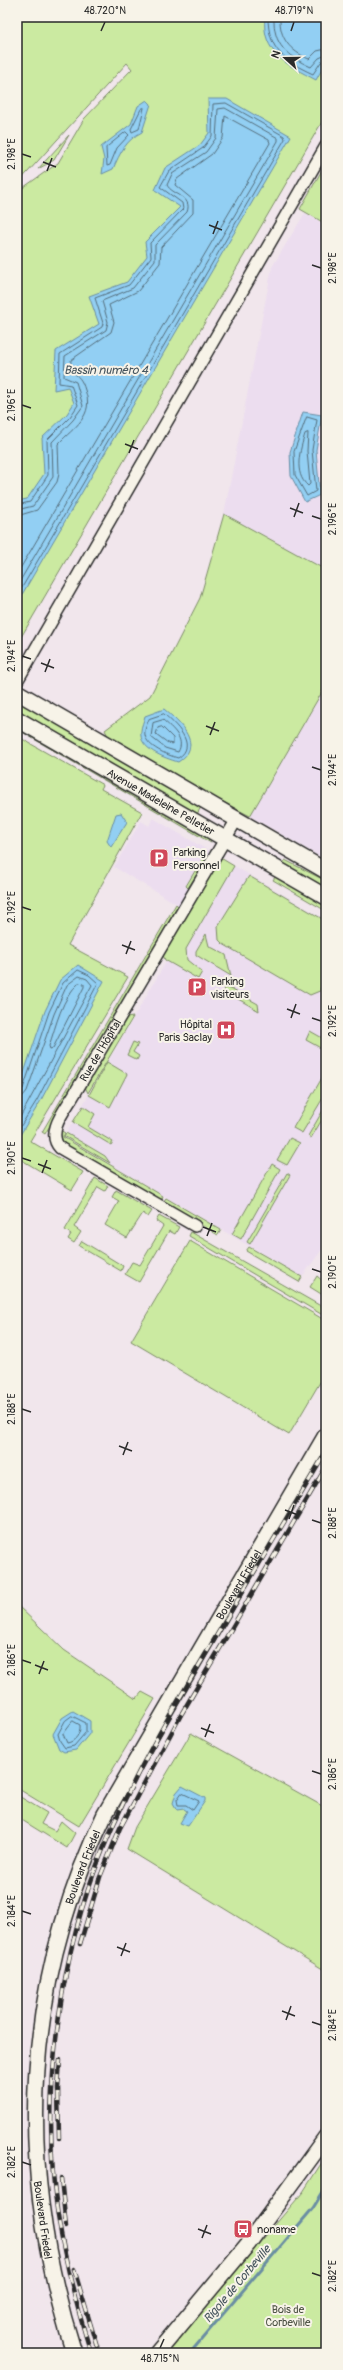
<svg xmlns="http://www.w3.org/2000/svg" width="343" height="2370" viewBox="0 0 343 2370" font-family="Pangolin,sans-serif">
  <rect width="100%" height="100%" fill="#f1e6ec"/>
  <filter id="ink" filterUnits="userSpaceOnUse"><feTurbulence type="fractalNoise" baseFrequency=".025" numOctaves="2"/><feDisplacementMap in="SourceGraphic" scale="8" xChannelSelector="R" yChannelSelector="G"/><feConvolveMatrix kernelMatrix="1 2 1 2 8 2 1 2 1" color-interpolation-filters="sRGB"/></filter>
  <g filter="url(#ink)">
    <g fill="#ecddef">
      <path d="M305 213 326 225V570L224 514 272 267Z"/>
      <path d="M326 685V860L250 816Z"/>
      <path d="M153 818 326 920V1244L302 1277 64 1137 194 914 114 867 141 821 149 826Z"/>
    </g>
    <g fill="#cbeaa1" stroke="#7b8a66">
      <path d="M17 17H326V115L17 644V192L58 163 84 119 132 69 127 63 17 184Z"/>
      <path d="M69 135 54 160 38 169Z"/>
      <path d="M326 163V224L300 209Z"/>
      <path d="M224 514 326 570V685L250 816 187 783 109 738 105 730 150 696 200 598Z"/>
      <path d="M17 696 202 805 196 816 17 712Z"/>
      <path d="M17 723 205 833 211 843 17 729Z"/>
      <path d="M17 736 103 785 101 789 142 812 68 945 128 977 30 1141 83 1172 72 1190 20 1159 17 1163Z"/>
      <path d="M204 856 207 858 188 888 186 886Z"/>
      <path d="M219 857 234 866 186 949 187 960 202 972 198 979 165 960 163 955Z"/>
      <path d="M285 860 326 881V891L282 865Z"/>
      <path d="M277 874 326 903V911L273 880Z"/>
      <path d="M249 876 326 921V979L320 989 322 990 310 995 223 944 219 940 218 926Z"/>
      <path d="M176 904 178 906 45 1134 42 1132Z"/>
      <path d="M206 934 209 946 226 955 231 976 196 955V951Z"/>
      <path d="M225 988 231 989 258 1004 259 1011 224 991Z"/>
      <path d="M133 1017 88 1093 85 1087 126 1018Z"/>
      <path d="M310 1031 326 1040V1051L306 1040Z"/>
      <path d="M133 1042 138 1044 133 1052 139 1056 137 1060 127 1055Z"/>
      <path d="M107 1062 127 1074 110 1107 89 1095Z"/>
      <path d="M326 1071V1093L302 1133 293 1128Z"/>
      <path d="M326 1105V1113L311 1138 308 1136Z"/>
      <path d="M83 1106 95 1114 88 1127 113 1142 111 1145 73 1122Z"/>
      <path d="M60 1130 65 1133 63 1137 163 1196 161 1201 63 1144 59 1138Z"/>
      <path d="M66 1133 105 1156 110 1163 64 1136Z"/>
      <path d="M290 1138 300 1143 287 1165 277 1160Z"/>
      <path d="M272 1164 280 1169 241 1239 232 1234Z"/>
      <path d="M287 1173 290 1175 250 1244 247 1242Z"/>
      <path d="M95 1178 108 1186 105 1191 98 1187 74 1227 81 1232 74 1243 68 1239 71 1234 65 1230Z"/>
      <path d="M116 1190 152 1211 148 1217 143 1213 127 1238 105 1225 119 1201 112 1197Z"/>
      <path d="M166 1198 221 1230 218 1235 163 1202Z"/>
      <path d="M159 1216 179 1227 175 1234 169 1231 139 1282 125 1274 132 1262 140 1265 163 1226 156 1221Z"/>
      <path d="M191 1232 326 1309V1317L189 1236Z"/>
      <path d="M82 1241 123 1266 121 1271 79 1246Z"/>
      <path d="M190 1241 326 1321V1372L289 1435 131 1341Z"/>
      <path d="M249 1247 302 1277 299 1282 246 1251Z"/>
      <path d="M317 1276 326 1284V1297L310 1287Z"/>
      <path d="M17 1605 64 1650 136 1699 142 1692 155 1699 79 1826 17 1788Z"/>
      <path d="M191 1733 326 1808V1971L127 1849 135 1827Z"/>
      <path d="M17 1795 47 1813 41 1824 55 1831 61 1821 75 1833 67 1848 17 1817Z"/>
      <path d="M326 2156V2353H166L303 2192Z"/>
    </g>
    <g fill="#92cff3" stroke="#698da3">
      <path d="M265 17H326V62L316 80C288 65 261 53 265 17Z"/>
      <path d="M208 99H227L291 136 17 603V501L27 499 44 474 42 438 67 414 74 403 68 387 54 390 56 351 99 324 89 296 127 282 147 256 145 242 180 207 155 190 165 168 200 145 209 133Z"/>
      <path d="M147 100 151 104 142 132C126 140 120 153 113 169L102 174 104 159 101 147 131 124 138 106Z"/>
      <path d="M303 412 322 415 316 450 320 495 305 502 291 476 290 452Z"/>
      <path d="M164 709C180 723 205 745 178 762 165 758 138 749 141 731 141 726 144 721 145 716Z"/>
      <path d="M121 813 127 822 111 847 107 841 116 814Z"/>
      <path d="M78 965 104 981 40 1102 17 1140V1093L45 1011 60 980Z"/>
      <path d="M73 1711 90 1721V1733L76 1750 64 1752 59 1749 53 1734 62 1718Z"/>
      <path d="M182 1786 205 1798V1801L188 1826 180 1823 187 1811 184 1809 177 1810 173 1803 176 1793Z"/>
    </g>
    <g fill="none" stroke-linecap="round" stroke-linejoin="round">
      <g stroke="#546d7b" stroke-width="1">
        <path d="M268 17C268 50 285 61 313 74L321 62 326 60"/>
        <path d="M274 17C273 45 287 56 311 67L319 58 326 55"/>
        <path d="M280 17C279 38 290 51 309 59L317 51 326 49"/>
        <path d="M144 108 139 129 132 132 131 129 141 109Z"/>
        <path d="M126 132 129 135 117 148 110 165 107 166 106 148Z"/>
        <path d="M307 417 317 420 312 450 316 491 307 496 295 475 294 452Z"/>
        <path d="M308 433 307 451 310 484 308 486C293 473 300 450 305 434Z"/>
        <path d="M17 505 30 502 48 475 47 440 70 417 78 405 71 385 59 383 60 354 102 327 103 323 95 298 129 285 151 257 150 243 183 209 182 203 160 187 169 171 203 148 212 136 213 104 226 103 284 136 285 139 17 596"/>
        <path d="M17 510 33 506 53 477 52 442 73 420 83 406 76 382 64 377 65 356 106 330 108 322 102 301 133 288 155 260V245L187 212C193 196 172 195 167 185L172 174 206 152 216 138 218 109 225 108 278 138V141L17 586"/>
        <path d="M17 516 37 510 57 482 59 474 58 444C74 427 95 416 85 390 82 380 79 376 70 371L71 360 111 332 114 322 109 305 138 291 160 263 161 247 193 213V200L175 185 177 179 212 154 223 138 225 116 269 140 270 143 17 574"/>
        <path d="M164 714C175 724 199 745 178 758 167 755 147 747 145 735 144 730 147 724 149 719Z"/>
        <path d="M163 720C172 728 186 739 178 752L165 748 151 737 153 723Z"/>
        <path d="M162 727 173 738V744L168 743 156 734 158 728Z"/>
        <path d="M79 983 84 984V987L53 1048 50 1049 49 1046C56 1026 62 997 79 983Z"/>
        <path d="M17 1092 23 1089 49 1012 63 983 78 970 89 975 98 983 37 1100 17 1132"/>
        <path d="M17 1097 23 1096 27 1091 54 1014 67 985 79 976 87 979 92 985 17 1123"/>
        <path d="M72 1716 86 1723V1732L74 1746 65 1748 60 1741 58 1734 65 1721Z"/>
        <path d="M73 1721 80 1725C81 1733 75 1742 67 1743L63 1734Z"/>
        <path d="M182 1793 199 1801 193 1810 186 1805H178L177 1800Z"/>
      </g>
      <path stroke="#698da3" stroke-width="3" d="M190 2353 313 2208 326 2187"/>
      <g stroke="#2b2b2b" stroke-width="14">
        <g id="street">
          <path d="M17 681 326 146"/>
          <path id="s1" d="M195 1226 60 1148C45 1132 66 1109 75 1093L237 819"/>
        </g>
      </g>
      <g stroke="#2b2b2b" stroke-width="18">
        <g id="secondary">
          <path d="M17 692 326 871"/>
          <path id="s2" d="M17 719 326 897"/>
          <path id="s3" d="M74 2353C16 2169 21 1989 105 1814L326 1435"/>
          <path d="M157 2353 248 2244 326 2137"/>
        </g>
      </g>
      <use href="#street" stroke="#f7f3e8" stroke-width="11"/>
      <use href="#secondary" stroke="#f7f3e8" stroke-width="15"/>
      <g stroke="#2b2b2b" stroke-width="4.5">
        <g id="rail">
          <path d="M80 1944 100 1877 120 1828 182 1713 326 1467"/>
          <path d="M59 2138 58 2088 60 2060"/>
          <path d="M61 2178 66 2227"/>
          <path d="M74 2269 99 2353"/>
          <path d="M91 2353C77 2308 65 2262 58 2216 41 2109 57 1971 95 1870 124 1791 168 1717 211 1645 249 1580 288 1516 326 1452"/>
        </g>
      </g>
      <use href="#rail" stroke="#f7f3e8" stroke-width="3" stroke-dasharray="9" stroke-linecap="butt"/>
    </g>
  </g>
  <path fill="none" stroke="#2b2b2b" stroke-width="1.5" d="M101 31 105 22M291 31 294 22M22 154 31 157M43 162 56 167M47 171 52 158M209 225 222 230M213 234 218 221M312 265 321 268M22 405 31 408M125 444 138 449M129 453 134 440M290 508 303 513M312 516 321 519M294 517 299 503M22 656 31 659M41 663 54 668M45 672 50 659M206 726 219 731M210 735 215 722M312 767 321 770M22 907 31 910M122 945 135 950M126 954 131 941M287 1009 300 1014M291 1018 296 1004M312 1018 321 1021M22 1158 31 1161M38 1164 51 1169M42 1173 47 1160M203 1227 216 1232M207 1236 212 1223M312 1269 321 1272M22 1409 31 1412M119 1446 132 1451M123 1455 128 1442M285 1510 298 1515M289 1519 294 1505M312 1520 321 1523M22 1660 31 1663M35 1665 48 1670M39 1674 44 1661M201 1728 214 1733M205 1737 210 1724M312 1771 321 1774M22 1911 31 1914M117 1947 130 1952M121 1956 126 1943M282 2011 295 2016M286 2020 291 2006M312 2022 321 2025M22 2162 31 2165M198 2229 211 2234M202 2238 207 2225M312 2273 321 2276M160 2348 164 2339"/>
  <defs>
    <g id="parking-square" transform="scale(1)"><rect x="-9" y="-9" width="18" height="18" rx="4" fill="#d1495b" stroke="#f7f3e8"/><path d="M-3.5-5.5H1a3.5 3.5 0 0 1 0 7H-1V5.5H-3.5ZM-1-3.4V-.6H.8a1.4 1.4 0 0 0 0-2.8Z" fill="#fff"/></g>
    <g id="hospital-square" transform="scale(1)"><rect x="-9" y="-9" width="18" height="18" rx="4" fill="#d1495b" stroke="#f7f3e8"/><path d="M-5-5h3v3.5h4V-5h3V5h-3V1.5h-4V5h-3Z" fill="#fff"/></g>
    <g id="bus-square" transform="scale(1)"><rect x="-9" y="-9" width="18" height="18" rx="4" fill="#d1495b" stroke="#f7f3e8"/><path d="M-5-6H5V4H4V6H2V4H-2V6H-4V4H-5ZM-3.5-4V0h7V-4ZM-3.5 1.2v1.5H-2V1.2ZM2 1.2v1.5H3.5V1.2Z" fill="#fff"/></g>
  </defs>
  <g fill-rule="evenodd">
    <use href="#parking-square" x="159" y="858"/>
    <use href="#parking-square" x="197" y="987"/>
    <use href="#hospital-square" x="226" y="1030"/>
    <use href="#bus-square" x="243" y="2229"/>
  </g>
  <g text-anchor="middle" stroke-width="4" stroke-linejoin="round" paint-order="stroke">
    <g font-size="11" fill="#2b2b2b" stroke="#f7f3e8">
      <text dy="4" stroke="none"><textPath href="#s2" startOffset="166">Avenue Madeleine Pelletier</textPath></text>
      <text dy="4" stroke="none"><textPath href="#s1" startOffset="267">Rue de l'Hôpital</textPath></text>
      <text dy="4" stroke="none"><textPath href="#s3" startOffset="819">Boulevard Friedel</textPath></text>
      <text dy="4" stroke="none"><textPath href="#s3" startOffset="496">Boulevard Friedel</textPath></text>
      <text transform="translate(43 2220) rotate(82)" y="4">Boulevard Friedel</text>
    </g>
    <g font-size="11" fill="#2b2b2b" stroke="#f7f3e8" text-anchor="start">
      <text x="173" y="856">Parking<tspan x="173" dy="13">Personnel</tspan></text>
      <text x="211" y="985">Parking<tspan x="211" dy="13">visiteurs</tspan></text>
      <text x="212" y="1028" text-anchor="end">Hôpital<tspan x="212" dy="13">Paris Saclay</tspan></text>
      <text x="257" y="2233">noname</text>
    </g>
    <g font-size="11" fill="#4b5143" stroke="#f7f3e8">
      <text x="288" y="2313">Bois de<tspan x="288" dy="13">Corbeville</tspan></text>
    </g>
    <g font-size="12" font-style="italic" fill="#45545d" stroke="#f7f3e8">
      <text x="106" y="374">Bassin numéro 4</text>
      <text transform="translate(237 2284) rotate(-50)" y="4">Rigole de Corbeville</text>
    </g>
  </g>
  <rect width="343" height="2370" fill="none" stroke="#f7f3e8" stroke-width="44"/>
  <g transform="translate(285 58) rotate(291)" stroke="#f7f3e8" stroke-width="3" paint-order="stroke">
  <path d="M0-3L7 15L0 10L-7 15Z" fill="#2b2b2b"/>
  <text y="-6" font-size="11" font-weight="bold" text-anchor="middle" fill="#2b2b2b">N</text>
  </g>
  <rect x="22" y="22" width="299" height="2326" fill="none" stroke="#2b2b2b" stroke-width="1.5"/>
  <g font-size="10" text-anchor="middle" fill="#2b2b2b">
    <text x="105" y="14">48.720°N</text>
    <text x="294" y="14">48.719°N</text>
    <text transform="translate(11 154) rotate(-90)" y="4">2.198°E</text>
    <text transform="translate(332 268) rotate(-90)" y="4">2.198°E</text>
    <text transform="translate(11 405) rotate(-90)" y="4">2.196°E</text>
    <text transform="translate(332 519) rotate(-90)" y="4">2.196°E</text>
    <text transform="translate(11 656) rotate(-90)" y="4">2.194°E</text>
    <text transform="translate(332 770) rotate(-90)" y="4">2.194°E</text>
    <text transform="translate(11 907) rotate(-90)" y="4">2.192°E</text>
    <text transform="translate(332 1021) rotate(-90)" y="4">2.192°E</text>
    <text transform="translate(11 1158) rotate(-90)" y="4">2.190°E</text>
    <text transform="translate(332 1272) rotate(-90)" y="4">2.190°E</text>
    <text transform="translate(11 1409) rotate(-90)" y="4">2.188°E</text>
    <text transform="translate(332 1523) rotate(-90)" y="4">2.188°E</text>
    <text transform="translate(11 1660) rotate(-90)" y="4">2.186°E</text>
    <text transform="translate(332 1774) rotate(-90)" y="4">2.186°E</text>
    <text transform="translate(11 1911) rotate(-90)" y="4">2.184°E</text>
    <text transform="translate(332 2025) rotate(-90)" y="4">2.184°E</text>
    <text transform="translate(11 2162) rotate(-90)" y="4">2.182°E</text>
    <text transform="translate(332 2276) rotate(-90)" y="4">2.182°E</text>
    <text x="160" y="2362">48.715°N</text>
  </g>
</svg>
